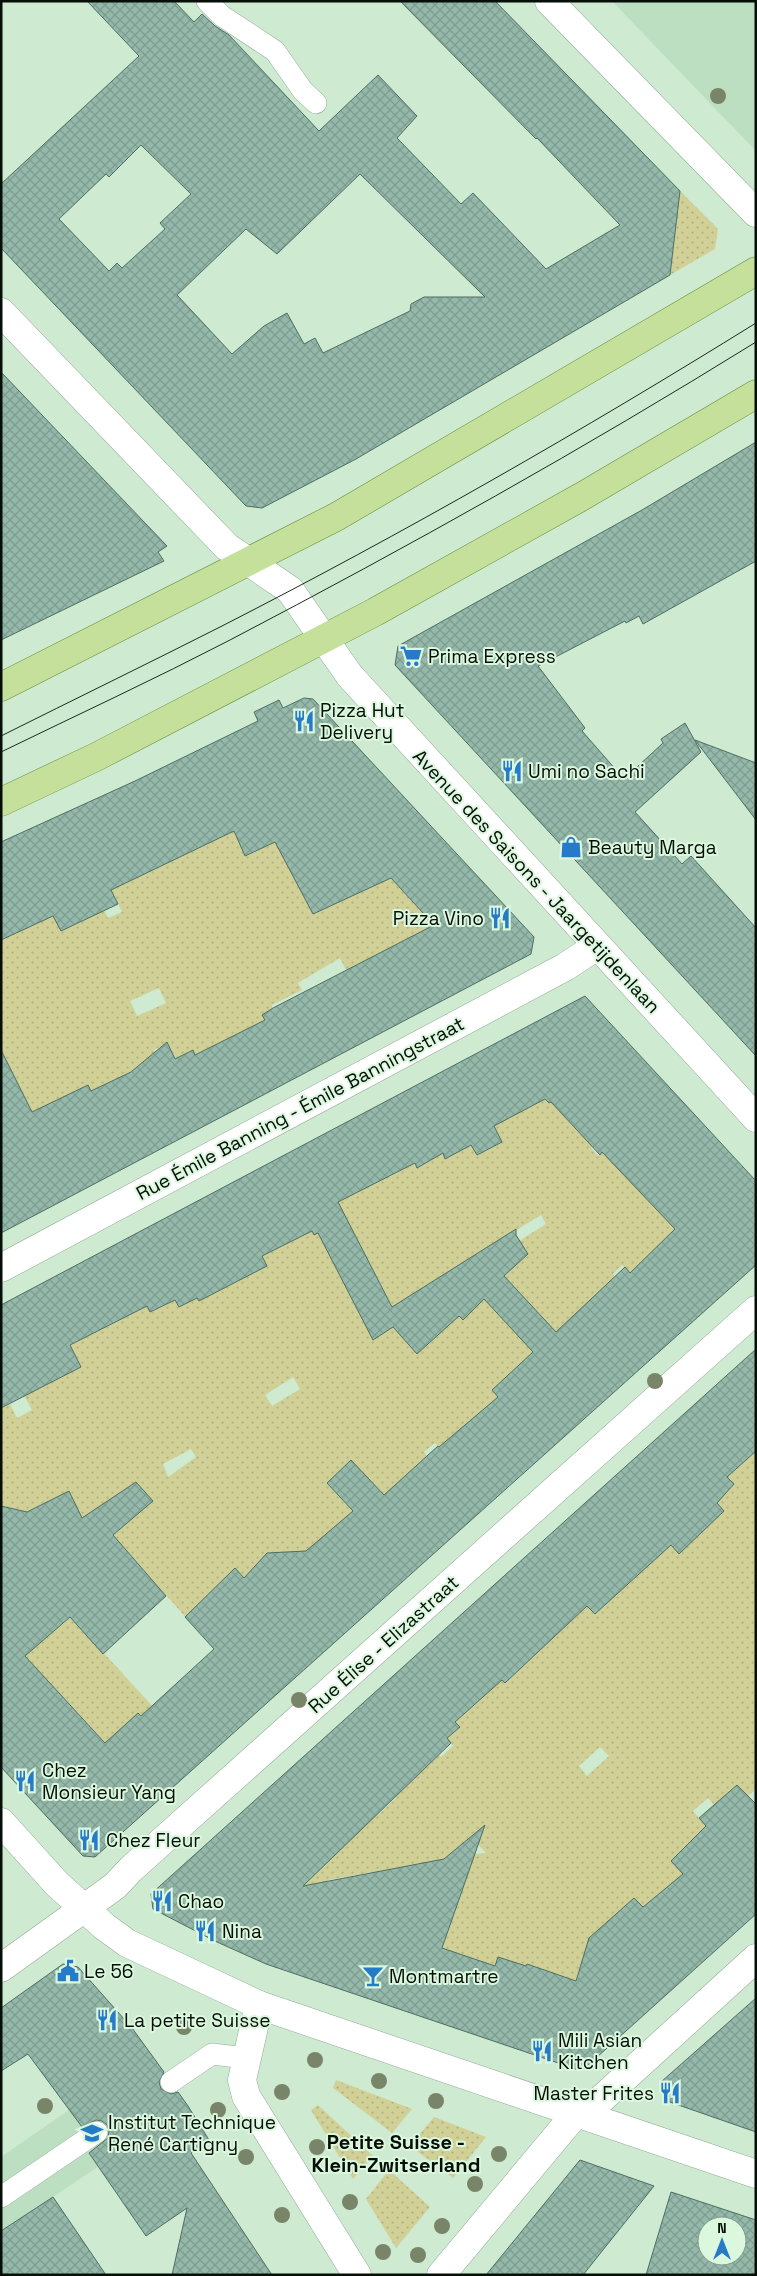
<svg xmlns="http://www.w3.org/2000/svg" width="757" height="2276" viewBox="0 0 757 2276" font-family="'Space Grotesk',sans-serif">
  <defs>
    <pattern id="garden-dots" width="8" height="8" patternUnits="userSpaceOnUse" patternTransform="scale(1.25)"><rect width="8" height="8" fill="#d1d097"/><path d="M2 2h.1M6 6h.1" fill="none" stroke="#b2b181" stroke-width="1.8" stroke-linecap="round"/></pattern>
    <pattern id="building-cross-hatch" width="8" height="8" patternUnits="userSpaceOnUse" patternTransform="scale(1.25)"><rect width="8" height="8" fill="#94b8a9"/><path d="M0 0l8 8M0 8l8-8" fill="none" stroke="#7e9d90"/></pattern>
  </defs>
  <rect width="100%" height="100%" fill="#ceead1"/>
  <g fill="#bddfc1">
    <path d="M612 1H756V151L632 22Z"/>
    <path d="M132 2028 188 2106 53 2197 106 2275H1V2157L69 2110 51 2086Z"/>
  </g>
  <g fill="url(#garden-dots)" fill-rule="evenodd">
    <path d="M680 191 718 229 715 249 670 275Z"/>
    <path d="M263 816 313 914 349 897 334 868 378 864 453 946 352 982 340 958 298 983 302 990 272 1005V1010L262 1015 265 1020 195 1055 192 1050 175 1059 168 1043 154 1050 161 1064H146L131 1072 112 1112 99 1087 91 1091 88 1085 76 1090 79 1098 1 1144V940L7 937 3 929 52 912 61 931 89 918 84 907 99 900 108 918 122 912 111 889 234 831 245 856 255 852ZM159 988 166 1003 137 1016 130 1001Z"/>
    <path d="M532 1077 570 1108 563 1115 572 1125 606 1133 591 1148 598 1156 610 1146 637 1189 656 1209 690 1217 635 1278 622 1265 613 1274 616 1278 557 1360 492 1390 498 1397 439 1448 435 1443 424 1452 427 1456 404 1477 386 1500 379 1489 351 1460 327 1483 357 1516 336 1540 245 1579 235 1568 197 1630 101 1522 90 1520 1 1527V1409L10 1404 17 1418 32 1410 14 1377 81 1367 69 1344 97 1324 101 1330 122 1319 121 1315 144 1301 150 1312 175 1300 170 1275 241 1279 267 1266 262 1256 310 1229 314 1235 338 1202 389 1176 390 1177 414 1162 417 1167 443 1153 446 1159 454 1154 466 1135 477 1155 502 1142 494 1126ZM541 1215 546 1224 519 1241 528 1254 504 1277 503 1319 480 1295 433 1327 439 1334 417 1354 393 1327 373 1339 335 1266 363 1251 400 1321 445 1290 441 1276ZM293 1377 300 1389 272 1406 265 1395ZM191 1449 196 1457 168 1477 163 1464Z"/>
    <path d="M756 1451V1789L748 1796 737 1832 708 1798 693 1811 720 1843 672 1861 683 1874 618 1927 611 1919C593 1934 581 1963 574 1985L527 1964 523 1976 442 1948 475 1854 486 1853 471 1837 453 1858 328 1880 312 1927 229 1854 375 1813 378 1815 397 1797 390 1789 439 1755 441 1757 453 1746 447 1738 459 1727 455 1722 479 1701 497 1675 505 1683 587 1606 595 1614 605 1606 602 1602 623 1583 626 1586 635 1578 663 1535 680 1554 685 1548 711 1496 731 1488 734 1484 727 1477ZM600 1747 609 1756 587 1776 579 1766Z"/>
    <path d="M29 1588 58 1603 155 1709 117 1755 77 1712 63 1723 54 1688 47 1680 22 1678Z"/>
    <path d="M336 2080 412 2109 392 2133 333 2088Z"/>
    <path d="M318 2105 373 2156 353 2179 311 2110Z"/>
    <path d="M434 2117 486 2137 453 2178 410 2146Z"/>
    <path d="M389 2170 430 2207 396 2248 366 2199Z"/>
  </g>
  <g fill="url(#building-cross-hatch)" stroke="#4d6f62" fill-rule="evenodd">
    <path d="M87 1H174L194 22 202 14 215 26 229 35 319 131 378 75 417 116 397 138 461 204 473 193 546 269 620 225 537 138 536 139 400 1H495L680 191 670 275 356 459 262 508 246 506 1 248V184L139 56ZM141 145 191 194 160 223 165 229 122 268 117 263 109 271 59 219 106 174 109 177ZM360 174 485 297H424L411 304 410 311 323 353 315 338 304 344 287 313 264 326 232 354 177 295 246 229 277 254Z"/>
    <path d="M1 372 167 546 158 552 164 561 1 640Z"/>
    <path d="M756 442V561L643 624 639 616 626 623 625 621 538 666 585 728 582 731 624 779 663 743 661 739 685 723 701 752 635 812 682 864 691 856 756 928V1056L395 665 398 646 642 510Z"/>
    <path d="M304 698 313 699 534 937 531 954 1 1233V1050L32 1112 88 1085 91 1091 131 1072 167 1042 175 1059 193 1050 195 1055 265 1020 262 1015 273 1008 434 925 391 878 313 914 275 842 245 856 234 831 111 890 118 904 61 931 53 916 1 940V842L135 781 258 721 254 712 279 700 283 708Z"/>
    <path d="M695 740 756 763V820Z"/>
    <path d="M585 996 756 1181V1265L95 1857 83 1856 1 1767V1506L27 1512 69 1491 82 1518 136 1482 153 1501 113 1535 166 1596 103 1654 70 1617 25 1656 105 1743 138 1713 141 1716 214 1649 185 1617 235 1568 244 1578 267 1553 306 1551 353 1511 327 1483 351 1460 384 1495 438 1446 439 1447 498 1397 492 1390 533 1352 484 1299 463 1320 459 1316 417 1354 393 1327 373 1340 318 1233 314 1235 312 1231 262 1256 267 1266 199 1301 197 1298 179 1307 175 1300 150 1312 147 1306 70 1345 81 1367 1 1408V1305ZM545 1099 549 1103 551 1102 600 1155 602 1152 675 1229 630 1273 625 1267 556 1332 504 1276 528 1254 516 1235V1229L392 1307 338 1202 415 1163 417 1168 443 1153 445 1159 471 1145 477 1155 502 1142 494 1126Z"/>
    <path d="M756 1349V1451L727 1477 734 1484 717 1503 724 1511 679 1554 671 1545 595 1614 587 1606 505 1683 502 1680 455 1722 460 1727 447 1738 451 1743 303 1886 444 1859 485 1825 442 1948 495 1966 498 1957 526 1966 527 1964 576 1981 589 1938 634 1898 643 1907 683 1874 671 1861 706 1826 699 1818 737 1785 756 1804V1914L586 2067 576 2069 266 1964 217 1942 153 1909 151 1894Z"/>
    <path d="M63 1964 78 1967 132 2028 164 2072 159 2082 161 2089 171 2094 178 2092 188 2106 209 2140 191 2153 272 2275H172L187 2208 146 2236 89 2153 108 2138 109 2131 107 2125 102 2121 96 2120 82 2127 28 2054 1 2071V2008Z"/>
    <path d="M756 1998V2132L664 2100 661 2082Z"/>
    <path d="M580 2160 654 2186 583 2275H486Z"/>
    <path d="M671 2192 756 2220V2275H646ZM707 2226H737V2256H707Z"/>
    <path d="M53 2197 106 2275H1V2231Z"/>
  </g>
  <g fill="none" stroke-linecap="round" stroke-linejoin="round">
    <g stroke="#91ab94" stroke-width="22">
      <g id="lane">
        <path d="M207 1 222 16 275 51 303 91 316 103"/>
        <path d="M171 2082 212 2054 246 2058"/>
        <path d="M1 2197 97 2132"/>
      </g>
    </g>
    <g stroke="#91ab94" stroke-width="29">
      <g id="street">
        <path d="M549 1 756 213"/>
        <path d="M324 639 350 676 756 1118"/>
        <path d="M1 1268 565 967 597 946"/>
        <path d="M1 1822 57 1884 105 1927 127 1943 259 2005 756 2174"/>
        <path d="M1 1968 115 1886 131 1869 756 1310"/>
        <path d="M259 2005 242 2080 246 2096 357 2275"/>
        <path d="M441 2275 577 2112 597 2103 756 1958"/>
      </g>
    </g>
    <g stroke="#91ab94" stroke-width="29">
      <path id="secondary" d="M1 312 227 547 290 590 324 639"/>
    </g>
    <g stroke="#678a3b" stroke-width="29">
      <g id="primary">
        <path d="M1 687 336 517 756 271"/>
        <path d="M1 802 96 757 375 612 581 497 756 394"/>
      </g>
    </g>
    <use href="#lane" stroke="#fff" stroke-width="21"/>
    <use href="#street" stroke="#fff" stroke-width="28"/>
    <use href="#secondary" stroke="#fff" stroke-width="28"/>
    <use href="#primary" stroke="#c4e09a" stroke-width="28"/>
    <g stroke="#1e2920" stroke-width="1">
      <path d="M1 736C75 699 149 663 222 626 404 533 582 431 756 323"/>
      <path d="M1 752C77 715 155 679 230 640 408 547 585 448 756 342"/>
    </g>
  </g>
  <g fill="#798569">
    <circle cx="718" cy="96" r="8"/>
    <circle cx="655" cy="1381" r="8"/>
    <circle cx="299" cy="1700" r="8"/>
    <circle cx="184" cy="2027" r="8"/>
    <circle cx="315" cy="2060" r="8"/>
    <circle cx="379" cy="2081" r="8"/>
    <circle cx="282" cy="2092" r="8"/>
    <circle cx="436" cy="2101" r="8"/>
    <circle cx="45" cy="2106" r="8"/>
    <circle cx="218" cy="2110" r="8"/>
    <circle cx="317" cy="2147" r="8"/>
    <circle cx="499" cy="2154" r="8"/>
    <circle cx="246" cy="2157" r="8"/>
    <circle cx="475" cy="2184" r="8"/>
    <circle cx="350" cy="2202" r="8"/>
    <circle cx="282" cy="2215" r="8"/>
    <circle cx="442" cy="2226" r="8"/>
    <circle cx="383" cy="2252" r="8"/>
    <circle cx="418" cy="2255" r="8"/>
  </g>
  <defs>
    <g id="supermarket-bare" transform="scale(1.725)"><path d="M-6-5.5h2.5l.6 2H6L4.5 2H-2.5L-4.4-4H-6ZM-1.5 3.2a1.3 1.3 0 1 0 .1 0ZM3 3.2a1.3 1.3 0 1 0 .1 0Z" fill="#267bc9" stroke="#dbf7de" stroke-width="2.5" paint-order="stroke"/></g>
    <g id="restaurant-bare" transform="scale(1.725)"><path d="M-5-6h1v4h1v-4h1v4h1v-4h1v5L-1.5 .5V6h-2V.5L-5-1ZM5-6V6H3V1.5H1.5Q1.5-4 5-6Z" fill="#267bc9" stroke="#dbf7de" stroke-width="2.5" paint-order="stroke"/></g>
    <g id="shop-bare" transform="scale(1.725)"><path d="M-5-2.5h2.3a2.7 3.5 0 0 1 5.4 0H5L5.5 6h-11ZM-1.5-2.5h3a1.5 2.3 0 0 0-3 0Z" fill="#267bc9" stroke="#dbf7de" stroke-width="2.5" paint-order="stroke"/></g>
    <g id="civic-bare" transform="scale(1.725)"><path d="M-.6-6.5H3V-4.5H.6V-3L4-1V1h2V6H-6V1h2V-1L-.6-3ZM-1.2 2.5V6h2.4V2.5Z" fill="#267bc9" stroke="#dbf7de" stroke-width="2.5" paint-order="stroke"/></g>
    <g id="bar-bare" transform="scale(1.725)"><path d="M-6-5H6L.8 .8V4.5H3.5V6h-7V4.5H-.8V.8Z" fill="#267bc9" stroke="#dbf7de" stroke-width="2.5" paint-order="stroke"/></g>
    <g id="school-bare" transform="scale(1.725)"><path d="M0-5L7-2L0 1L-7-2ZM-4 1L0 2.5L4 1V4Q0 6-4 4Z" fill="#267bc9" stroke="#dbf7de" stroke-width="2.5" paint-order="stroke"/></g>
  </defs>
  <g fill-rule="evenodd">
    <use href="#supermarket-bare" x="411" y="656"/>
    <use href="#restaurant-bare" x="304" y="721"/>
    <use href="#restaurant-bare" x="512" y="771"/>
    <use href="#shop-bare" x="571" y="847"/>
    <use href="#restaurant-bare" x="500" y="918"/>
    <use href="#restaurant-bare" x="25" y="1781"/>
    <use href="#restaurant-bare" x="89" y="1840"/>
    <use href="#restaurant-bare" x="162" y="1901"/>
    <use href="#restaurant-bare" x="205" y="1931"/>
    <use href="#civic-bare" x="68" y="1971"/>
    <use href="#bar-bare" x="373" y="1976"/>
    <use href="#restaurant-bare" x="107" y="2020"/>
    <use href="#restaurant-bare" x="542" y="2051"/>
    <use href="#restaurant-bare" x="670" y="2093"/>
    <use href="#school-bare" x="92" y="2133"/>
  </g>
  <g text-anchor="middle" stroke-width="4" stroke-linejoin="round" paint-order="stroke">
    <g font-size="19" fill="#050e07" stroke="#dbf7de" text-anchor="start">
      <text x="428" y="663">Prima Express</text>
      <text x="320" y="717">Pizza Hut<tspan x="320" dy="22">Delivery</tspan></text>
      <text x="528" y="778">Umi no Sachi</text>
      <text x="588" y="854">Beauty Marga</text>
      <text x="484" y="925" text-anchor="end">Pizza Vino</text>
      <text x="42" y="1777">Chez<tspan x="42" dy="22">Monsieur Yang</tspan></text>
      <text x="106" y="1847">Chez Fleur</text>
      <text x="178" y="1908">Chao</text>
      <text x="222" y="1938">Nina</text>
      <text x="84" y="1978">Le 56</text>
      <text x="389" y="1983">Montmartre</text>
      <text x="124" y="2027">La petite Suisse</text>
      <text x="558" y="2047">Mili Asian<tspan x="558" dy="22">Kitchen</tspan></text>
      <text x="654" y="2100" text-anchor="end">Master Frites</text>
      <text x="108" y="2129">Institut Technique<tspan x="108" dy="22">René Cartigny</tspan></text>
    </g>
    <g font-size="19" fill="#050e07" stroke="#dbf7de">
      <text transform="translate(537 881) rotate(47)" y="7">Avenue des Saisons - Jaargetijdenlaan</text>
      <text transform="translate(300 1108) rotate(-28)" y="7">Rue Émile Banning - Émile Banningstraat</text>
      <text transform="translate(383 1644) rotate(-42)" y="7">Rue Élise - Elizastraat</text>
    </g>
    <g font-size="20" font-weight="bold" fill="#050e07" stroke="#dbf7de">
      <text x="396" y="2149">Petite Suisse -<tspan x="396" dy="23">Klein-Zwitserland</tspan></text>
    </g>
  </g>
  <rect width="757" height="2276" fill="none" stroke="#050e07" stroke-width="5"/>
  <g transform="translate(722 2241)"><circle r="24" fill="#dbf7de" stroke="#859a88"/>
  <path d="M0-4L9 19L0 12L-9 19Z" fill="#267bc9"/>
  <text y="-8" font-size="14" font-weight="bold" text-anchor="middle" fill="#050e07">N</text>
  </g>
</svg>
